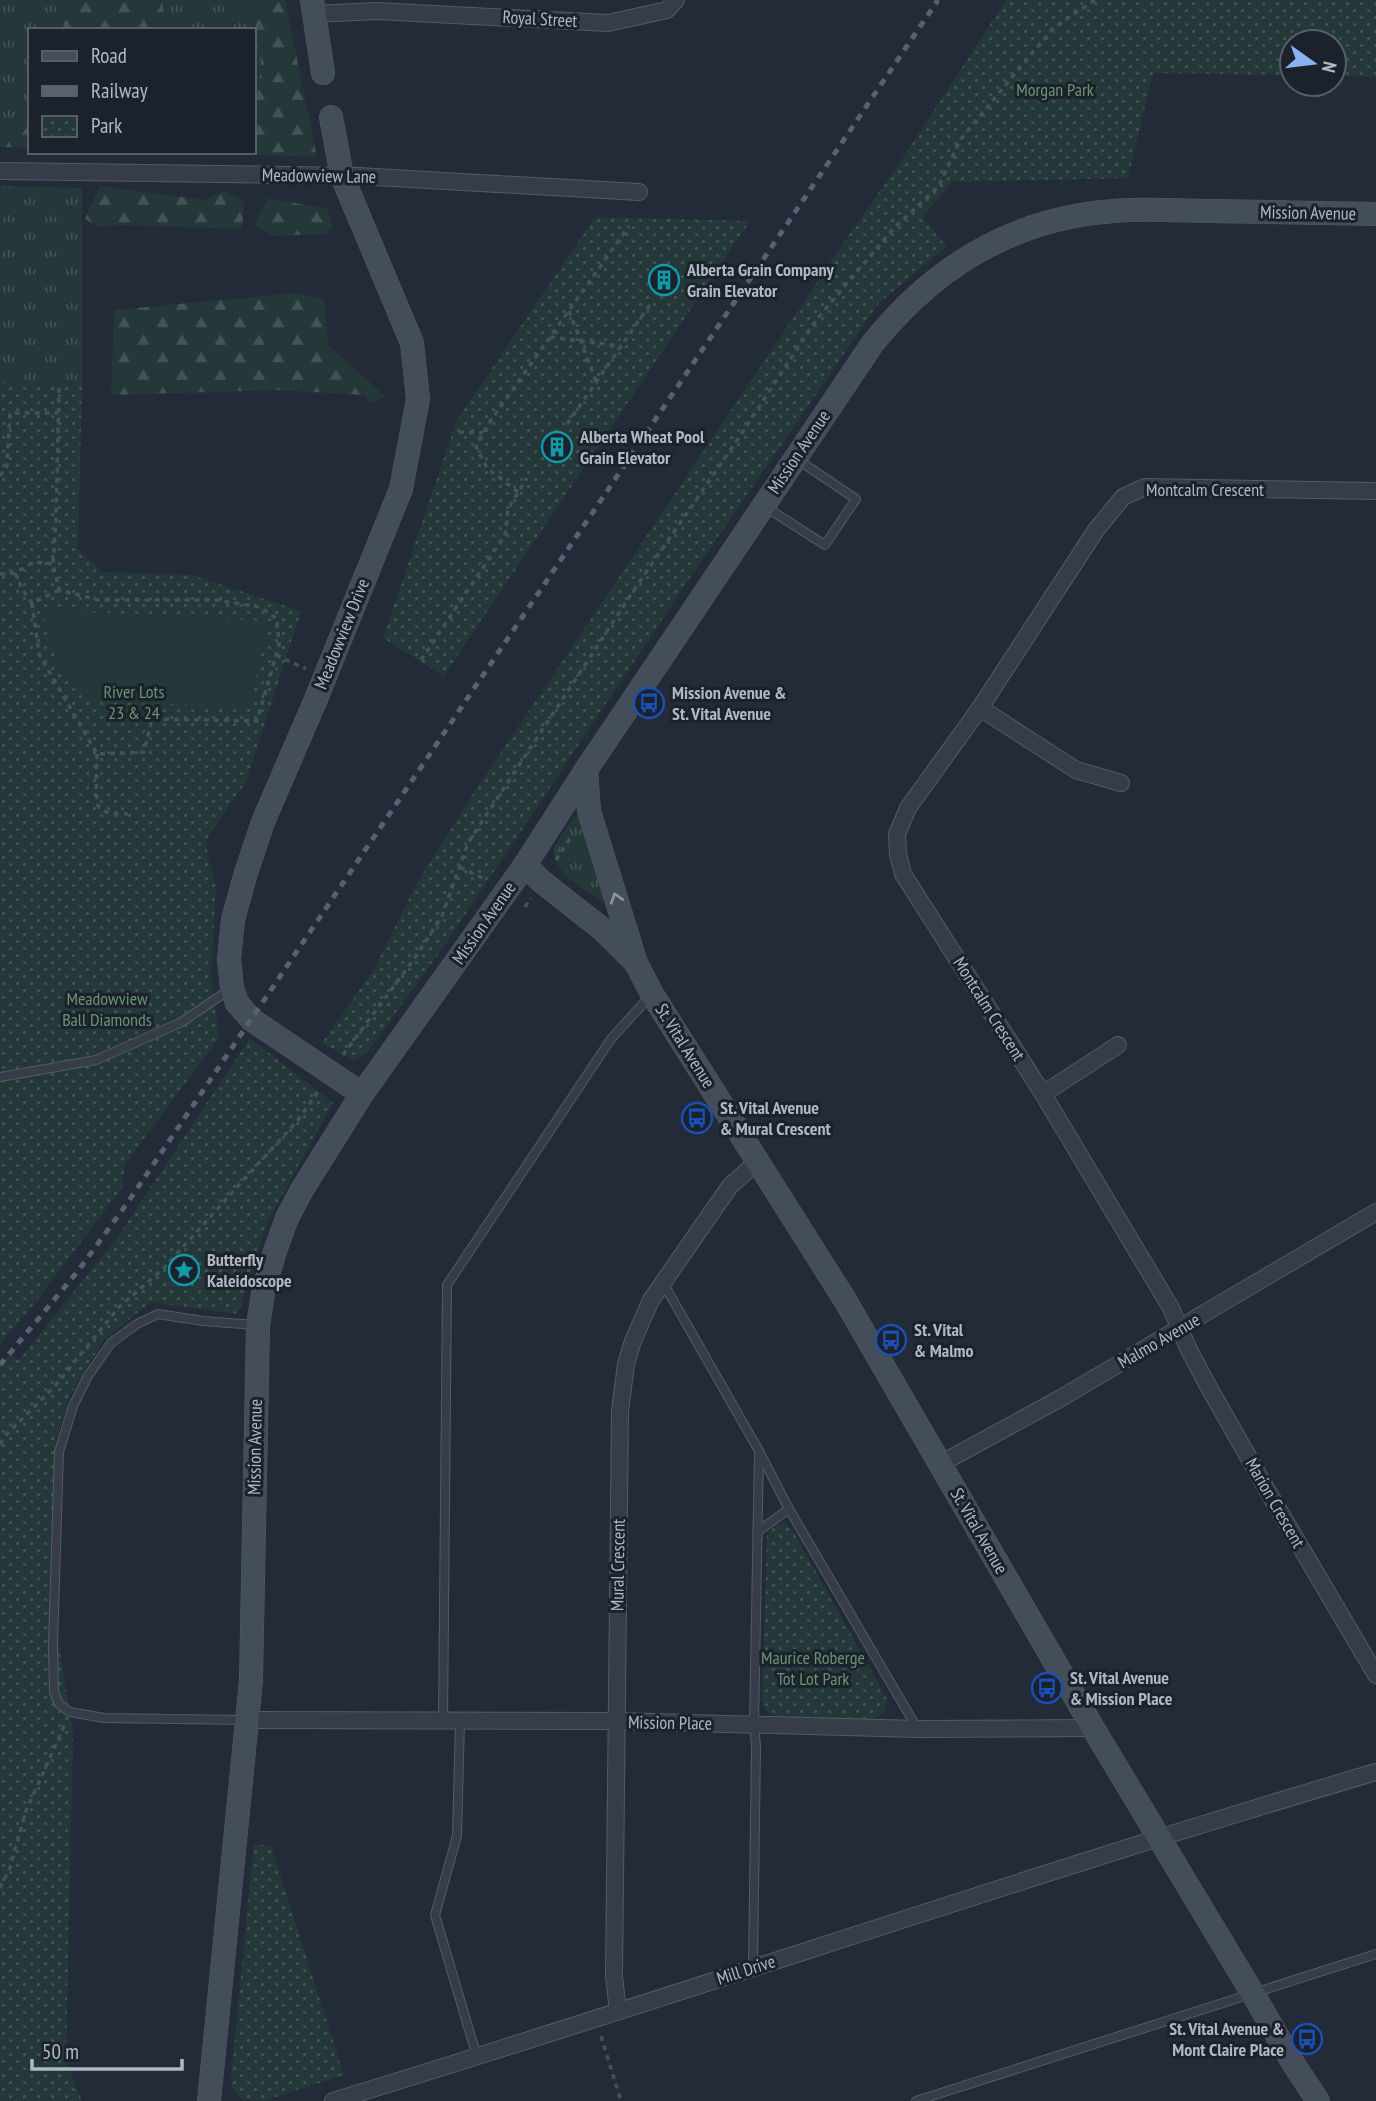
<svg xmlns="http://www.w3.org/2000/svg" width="1376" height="2101" viewBox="0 0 1376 2101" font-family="'PT Sans Narrow',sans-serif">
  <defs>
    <pattern id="grass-tufts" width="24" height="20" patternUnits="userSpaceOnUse" patternTransform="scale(1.75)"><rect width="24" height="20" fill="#253839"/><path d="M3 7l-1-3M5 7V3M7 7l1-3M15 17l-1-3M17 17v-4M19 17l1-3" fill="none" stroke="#425354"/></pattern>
    <pattern id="forest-firs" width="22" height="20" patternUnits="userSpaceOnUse" patternTransform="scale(1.75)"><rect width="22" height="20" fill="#253839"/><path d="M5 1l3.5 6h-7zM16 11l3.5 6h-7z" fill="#425354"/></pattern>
    <pattern id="park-dots" width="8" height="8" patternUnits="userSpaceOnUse" patternTransform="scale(1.75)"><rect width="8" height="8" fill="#253839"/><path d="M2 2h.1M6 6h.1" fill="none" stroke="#425354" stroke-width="1.8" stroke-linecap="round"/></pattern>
  </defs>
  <rect width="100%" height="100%" fill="#222b37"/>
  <g fill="url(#grass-tufts)">
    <path d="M0 0H60L64 30H30V122H0Z"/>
    <path d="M162 0H252L263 79H254V30H166Z"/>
    <path d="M0 186 82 188V384L0 382Z"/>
    <path d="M577 815 579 818 608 905C590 892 546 872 556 845 560 835 569 825 574 816Z"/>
  </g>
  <g fill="url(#forest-firs)">
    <path d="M60 0H162L166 30H64Z"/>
    <path d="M252 0H285L317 157 171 152H254V79L263 78Z"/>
    <path d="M0 122H30V148L0 147Z"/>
    <path d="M100 186 204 200 224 191 244 201 242 229 122 225 98 227 85 219Z"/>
    <path d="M268 198 327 209 333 226 326 234 273 236 254 225Z"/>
    <path d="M296 293 325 299 328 345 385 396 370 404 365 395 277 390 111 395 114 310Z"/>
  </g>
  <g fill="url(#park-dots)">
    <path d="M1006 0H1376V77L1334 76V42H1292V75L1153 73 1128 178 952 182 922 218 947 246 879 303 687 582 449 939 368 1052 354 1060 322 1043 374 969 417 883 469 800 857 223 897 167Z"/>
    <path d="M595 217 750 221 444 676 383 638 457 420Z"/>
    <path d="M0 382 82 384 78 548 102 572 192 575 301 611 246 782 209 835 206 846 216 887 211 976 219 1038 125 1164 122 1188 38 1299 0 1344Z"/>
    <path d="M250 1038 333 1103 268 1221 238 1314 151 1302 104 1340 70 1395 56 1440 53 1485 57 1635 73 1731 66 2061 82 2101H0V1364L10 1355 19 1360 116 1239Z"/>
    <path d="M786 1523 793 1531 887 1699 884 1713 872 1720 775 1716 766 1711 762 1700 767 1536 775 1525Z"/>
    <path d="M254 1844 271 1846 344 2075 264 2101 243 2100 232 2088 231 2077Z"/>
  </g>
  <path fill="#253839" d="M44 610 269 621 249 706 93 702C74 685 55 663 48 638 46 629 45 619 44 610Z"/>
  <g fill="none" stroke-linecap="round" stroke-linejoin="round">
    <g stroke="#535b65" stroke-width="10">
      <g id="lane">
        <path d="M764 506 825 545 856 499 798 460"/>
        <path d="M0 1077 96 1060 182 1022 229 990"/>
        <path d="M662 1281 759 1451 754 1725 756 1746 753 1968"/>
        <path d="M760 1453 789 1509 917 1728"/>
        <path d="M757 1532 789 1509"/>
        <path d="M246 1720 104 1718 70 1712 59 1704 54 1692 53 1646 59 1452 73 1406 88 1376 111 1343 137 1324 158 1314 203 1321 255 1325"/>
        <path d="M443 1721 447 1285 611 1039 650 996"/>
        <path d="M460 1721 457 1836 435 1915 477 2057"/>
        <path d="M916 2101 1376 1954"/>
      </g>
    </g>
    <g stroke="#535b65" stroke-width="18">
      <g id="street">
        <path d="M314 14 377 11 608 23 667 10 676 0"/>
        <path d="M0 171 358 176 639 192"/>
        <path d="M1376 491 1145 487 1123 497 1096 530 980 708 908 808 897 834 898 854 903 874 1043 1094 1171 1308 1188 1348 1207 1384 1267 1490 1376 1675"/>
        <path d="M980 708 1076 770 1121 783"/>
        <path d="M1043 1094 1118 1045"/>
        <path d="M940 1464 1061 1398 1376 1212"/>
        <path d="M247 1720 617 1721 918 1729 1093 1728"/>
        <path d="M618 2011 614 1976 620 1411 626 1364 633 1341 651 1300 730 1186 757 1162"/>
        <path d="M333 2101C682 1995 1026 1875 1376 1772"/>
      </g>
    </g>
    <g stroke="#535b65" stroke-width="24">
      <g id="secondary">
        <path d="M312 0 323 73"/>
        <path d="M331 117 342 176 412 343 418 399 401 489 316 699 263 822 245 876 233 920 229 959 232 988 237 1003 252 1020 362 1094"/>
        <path d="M586 770 589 811 636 963 652 994 845 1300 1093 1728 1253 1994 1293 2063 1318 2101"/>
        <path d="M525 865 541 881 602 929 634 961"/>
        <path d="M209 2101 251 1680 258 1325 264 1288 275 1251 287 1218 303 1188 362 1094 525 865 586 770 873 343C935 266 1014 218 1114 211 1146 208 1178 211 1210 211 1265 212 1321 213 1376 214"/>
      </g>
    </g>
    <g stroke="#425356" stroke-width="3.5" stroke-dasharray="5 5" stroke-linecap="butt">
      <path d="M569 311 596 381"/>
      <path d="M550 337 621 346"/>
      <path d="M567 424 651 303"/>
      <path d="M459 432 483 433"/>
      <path d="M0 476 7 466 10 413H58"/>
      <path d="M518 492 487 468 476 447 489 423 629 226"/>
      <path d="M15 573 22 589 32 603"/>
      <path d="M0 574 15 573 34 562 53 564"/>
      <path d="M59 590 32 603 39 654 97 754 144 752 152 719 257 721 279 645 277 619 260 607 216 600H98L59 590 53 564 56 518 59 388"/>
      <path d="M276 655 306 669"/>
      <path d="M421 660 505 535 508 509 527 478"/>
      <path d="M97 754 96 793 98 806 106 812 128 814"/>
      <path d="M556 860 573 834"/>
      <path d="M460 867 486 880"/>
      <path d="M525 907 531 898"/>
      <path d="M343 1055 414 959 442 916 468 843 638 584 740 436 816 320 894 228 939 186 960 140 1053 28 1095 0"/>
      <path d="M0 1444 7 1434 55 1386 119 1307 162 1270 298 1120 319 1090"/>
      <path d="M0 1888 10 1868 26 1811 65 1724"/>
      <path d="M601 2036 621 2101"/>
    </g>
    <use href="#lane" stroke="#363d48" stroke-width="8"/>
    <use href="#street" stroke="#363d48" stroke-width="16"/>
    <use href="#secondary" stroke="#444d5a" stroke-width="23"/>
    <path stroke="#58616f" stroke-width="5" stroke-dasharray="7 7" stroke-linecap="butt" d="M0 1365 78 1271 128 1202 938 0"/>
  </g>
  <defs><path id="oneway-chevron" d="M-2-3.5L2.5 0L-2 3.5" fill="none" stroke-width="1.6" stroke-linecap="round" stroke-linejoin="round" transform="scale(1.75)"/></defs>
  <use stroke="#8a939f" href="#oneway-chevron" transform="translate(616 898) rotate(-107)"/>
  <defs>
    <g id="building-ring" transform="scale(1.575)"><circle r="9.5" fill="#1b222c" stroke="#0f9aa8" stroke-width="1.5"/><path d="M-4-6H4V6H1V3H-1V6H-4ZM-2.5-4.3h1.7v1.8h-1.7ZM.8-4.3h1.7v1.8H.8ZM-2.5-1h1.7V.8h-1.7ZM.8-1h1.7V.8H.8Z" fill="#0f9aa8"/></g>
    <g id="bus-ring" transform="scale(1.575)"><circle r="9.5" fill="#1b222c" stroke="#1a4fb4" stroke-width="1.5"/><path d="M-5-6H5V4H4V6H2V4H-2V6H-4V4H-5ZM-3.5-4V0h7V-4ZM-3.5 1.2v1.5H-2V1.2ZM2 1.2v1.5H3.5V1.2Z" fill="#1a4fb4"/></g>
    <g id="sight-ring" transform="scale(1.575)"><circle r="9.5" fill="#1b222c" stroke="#0f9aa8" stroke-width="1.5"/><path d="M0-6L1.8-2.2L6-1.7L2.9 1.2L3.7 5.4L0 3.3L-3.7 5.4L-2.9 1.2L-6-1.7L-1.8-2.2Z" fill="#0f9aa8"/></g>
  </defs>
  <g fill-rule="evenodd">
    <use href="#building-ring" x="664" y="280"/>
    <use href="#building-ring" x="557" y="447"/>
    <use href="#bus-ring" x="649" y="703"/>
    <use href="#bus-ring" x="697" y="1118"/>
    <use href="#sight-ring" x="184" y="1270"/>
    <use href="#bus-ring" x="891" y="1340"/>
    <use href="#bus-ring" x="1047" y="1688"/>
    <use href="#bus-ring" x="1307" y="2039"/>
  </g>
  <g text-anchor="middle" stroke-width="6" stroke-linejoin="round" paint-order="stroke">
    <g font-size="18" fill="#b0b8c4" stroke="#1b222c">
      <text transform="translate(540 19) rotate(3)" y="6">Royal Street</text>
      <text transform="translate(319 176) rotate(1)" y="6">Meadowview Lane</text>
      <text transform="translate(1308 213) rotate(1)" y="6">Mission Avenue</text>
      <text transform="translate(799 452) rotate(-56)" y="6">Mission Avenue</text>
      <text x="1205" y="496">Montcalm Crescent</text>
      <text transform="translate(342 634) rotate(-68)" y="6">Meadowview Drive</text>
      <text transform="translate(484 923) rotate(-55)" y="6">Mission Avenue</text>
      <text transform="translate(989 1009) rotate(58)" y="6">Montcalm Crescent</text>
      <text transform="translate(685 1046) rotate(58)" y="6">St. Vital Avenue</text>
      <text transform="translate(1159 1341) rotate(-30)" y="6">Malmo Avenue</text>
      <text transform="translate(255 1447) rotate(-89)" y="6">Mission Avenue</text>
      <text transform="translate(1275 1503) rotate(60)" y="6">Marion Crescent</text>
      <text transform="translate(979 1531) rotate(60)" y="6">St. Vital Avenue</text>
      <text transform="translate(618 1565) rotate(-89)" y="6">Mural Crescent</text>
      <text transform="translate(670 1723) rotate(1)" y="6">Mission Place</text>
      <text transform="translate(746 1970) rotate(-18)" y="6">Mill Drive</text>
    </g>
    <g font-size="18" fill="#699373" stroke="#1b222c">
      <text x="1055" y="96">Morgan Park</text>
      <text x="134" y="698">River Lots<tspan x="134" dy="21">23 &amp; 24</tspan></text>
      <text x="107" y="1005">Meadowview<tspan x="107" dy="21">Ball Diamonds</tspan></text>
      <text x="813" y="1664">Maurice Roberge<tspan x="813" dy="21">Tot Lot Park</tspan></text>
    </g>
    <g font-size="18" font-weight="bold" fill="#b0b8c4" stroke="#1b222c" text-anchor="start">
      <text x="687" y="276">Alberta Grain Company<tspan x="687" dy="21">Grain Elevator</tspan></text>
      <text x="580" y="443">Alberta Wheat Pool<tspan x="580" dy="21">Grain Elevator</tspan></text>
      <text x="672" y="699">Mission Avenue &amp;<tspan x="672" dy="21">St. Vital Avenue</tspan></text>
      <text x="720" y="1114">St. Vital Avenue<tspan x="720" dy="21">&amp; Mural Crescent</tspan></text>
      <text x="207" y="1266">Butterfly<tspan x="207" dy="21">Kaleidoscope</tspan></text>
      <text x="914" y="1336">St. Vital<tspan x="914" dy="21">&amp; Malmo</tspan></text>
      <text x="1070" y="1684">St. Vital Avenue<tspan x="1070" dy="21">&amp; Mission Place</tspan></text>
      <text x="1284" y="2035" text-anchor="end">St. Vital Avenue &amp;<tspan x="1284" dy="21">Mont Claire Place</tspan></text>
    </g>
  </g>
  <rect x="28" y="28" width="228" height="126" fill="#1b222c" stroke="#575e69" stroke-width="2"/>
  <rect x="42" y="51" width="35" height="10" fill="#444d5a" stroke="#575e69" stroke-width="2"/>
  <text x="91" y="63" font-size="21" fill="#b0b8c4">Road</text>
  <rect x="42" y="86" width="35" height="10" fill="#58616f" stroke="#575e69" stroke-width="2"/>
  <text x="91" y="98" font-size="21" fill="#b0b8c4">Railway</text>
  <rect x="42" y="116" width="35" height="21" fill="url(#park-dots)" stroke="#575e69" stroke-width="2"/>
  <text x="91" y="133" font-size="21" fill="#b0b8c4">Park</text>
  <g transform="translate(1313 63) rotate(104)"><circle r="33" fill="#1b222c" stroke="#575e69" stroke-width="2"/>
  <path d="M0-5L12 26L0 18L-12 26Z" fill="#89b2f0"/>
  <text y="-10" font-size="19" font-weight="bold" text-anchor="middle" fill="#b0b8c4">N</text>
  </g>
  <path d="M32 2059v10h150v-10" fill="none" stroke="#b0b8c4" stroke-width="3.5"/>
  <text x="42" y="2059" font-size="21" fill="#b0b8c4" stroke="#1b222c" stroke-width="5" paint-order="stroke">50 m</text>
</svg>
